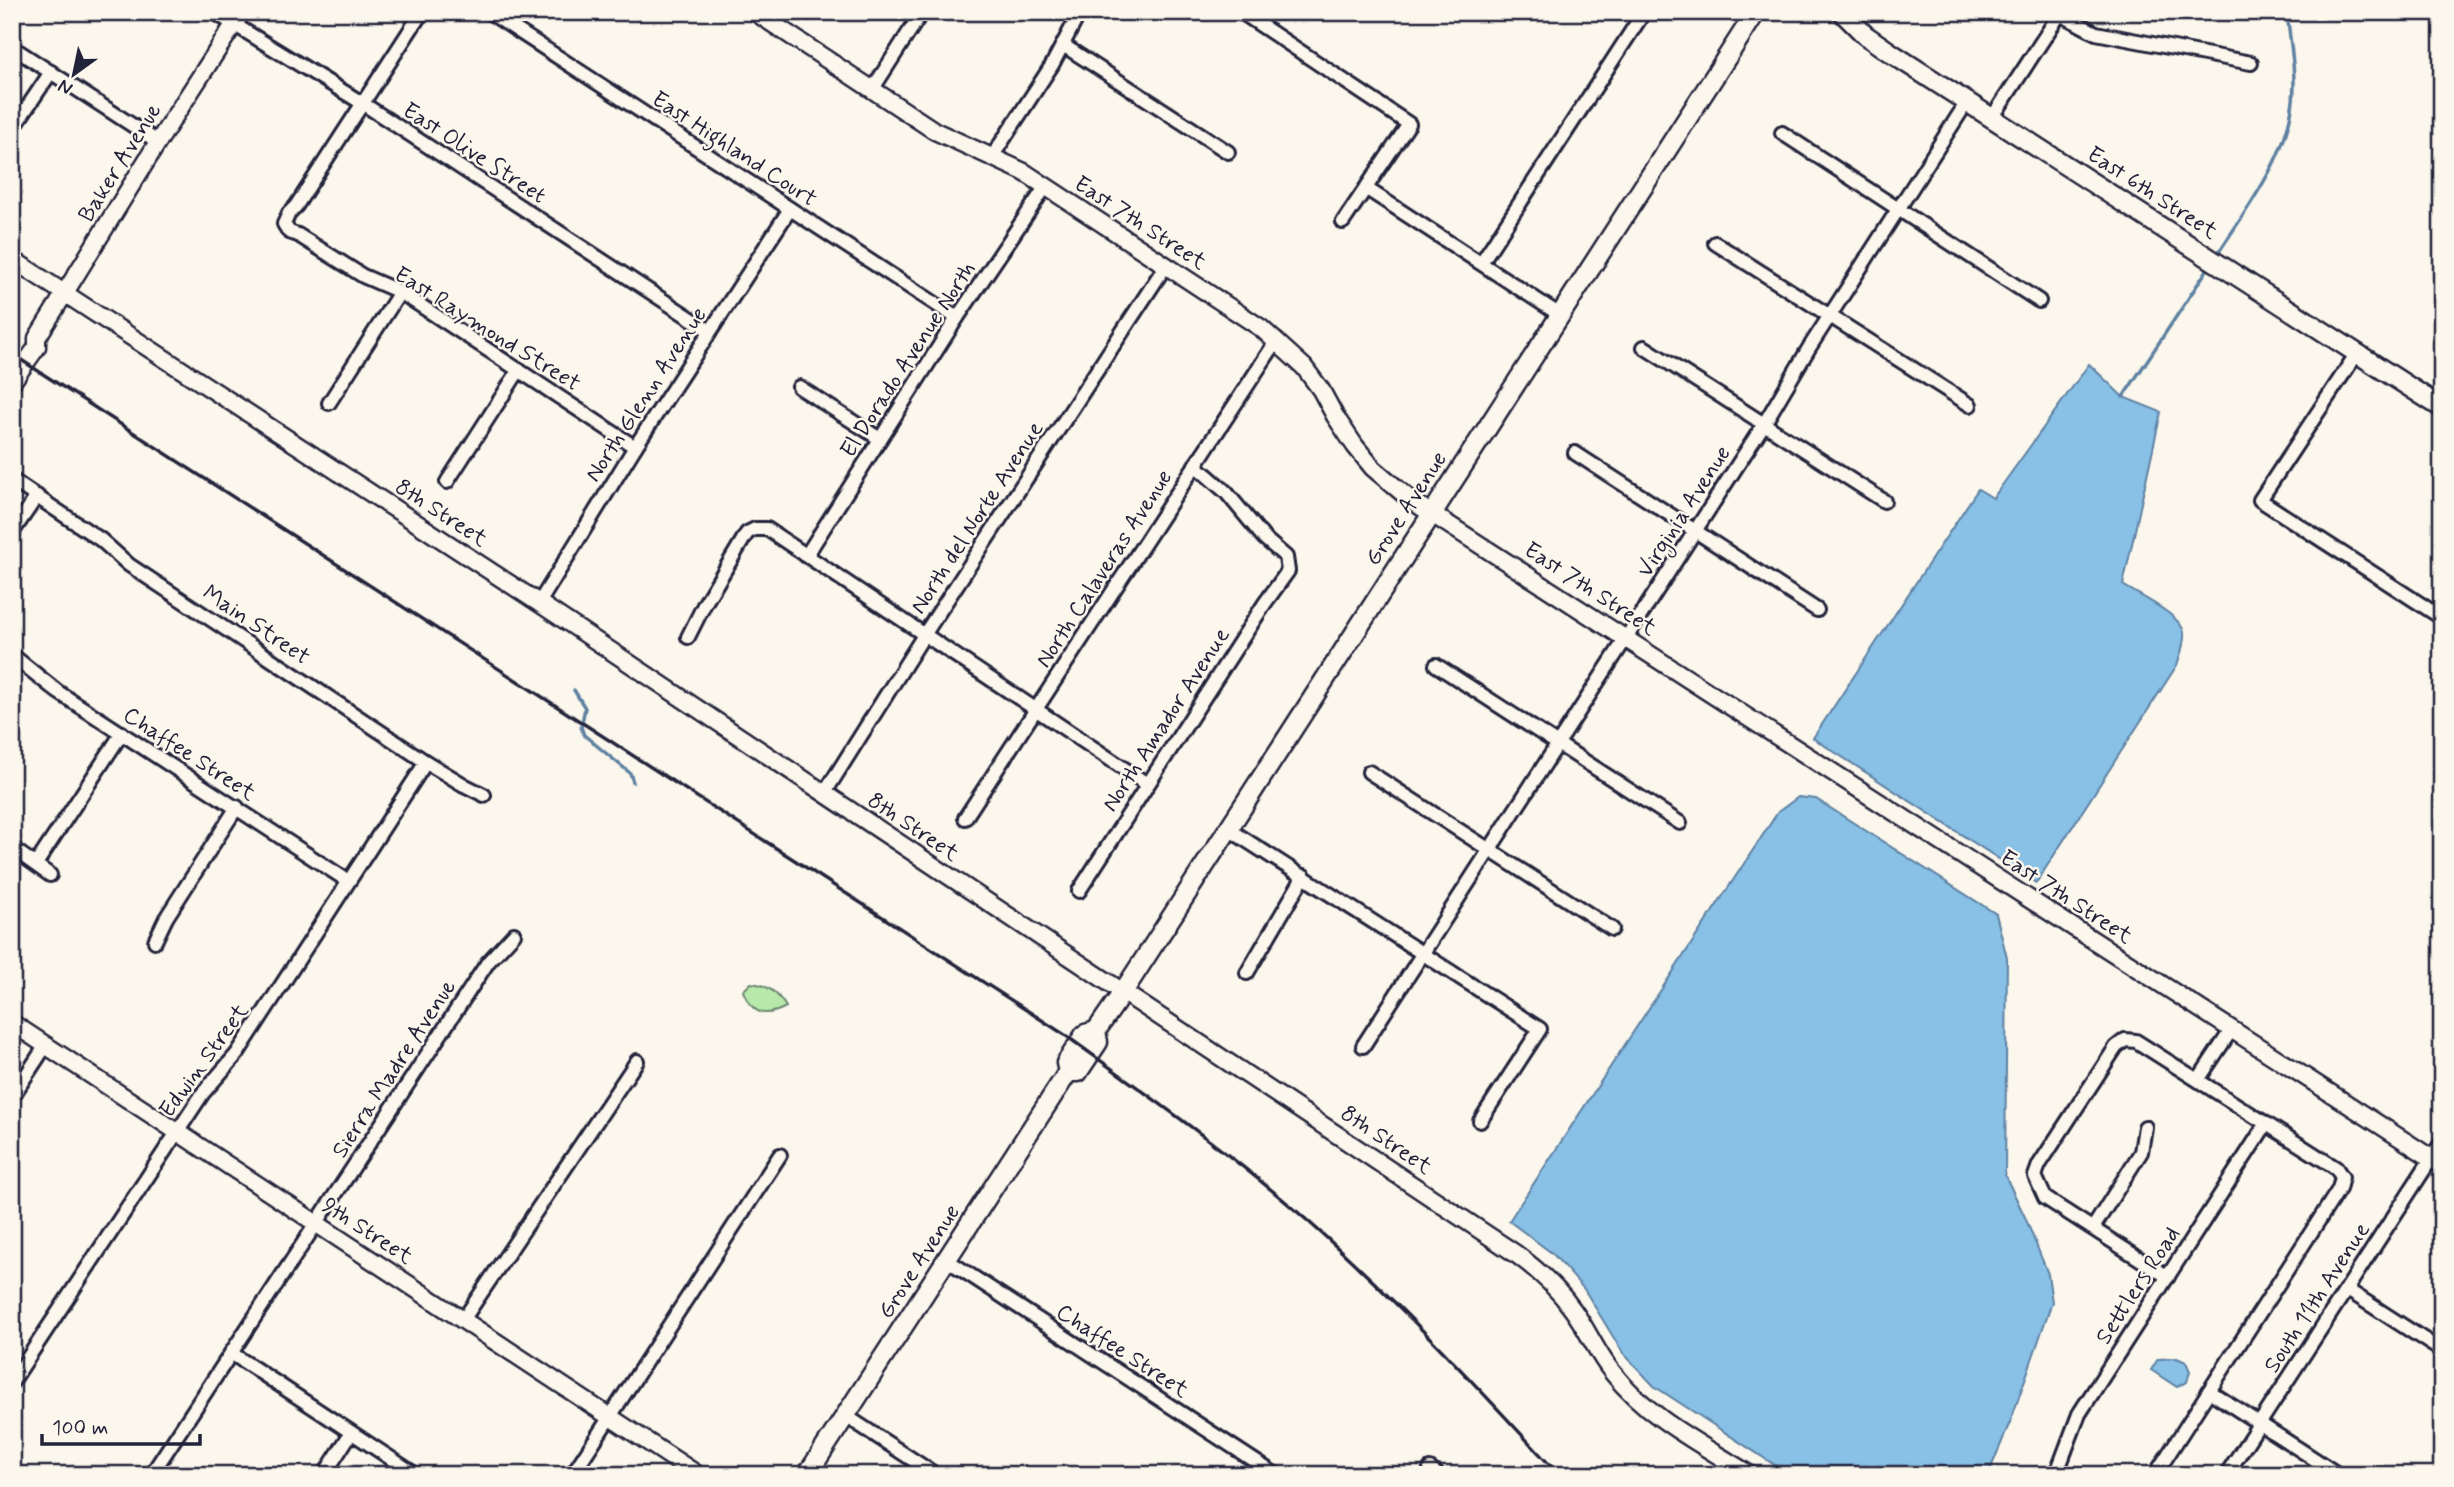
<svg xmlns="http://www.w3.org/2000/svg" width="2454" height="1487" viewBox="0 0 2454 1487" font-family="Mynerve,sans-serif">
  <rect width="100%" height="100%" fill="#fbf7ec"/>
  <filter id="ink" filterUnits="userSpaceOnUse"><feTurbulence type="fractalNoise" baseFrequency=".0143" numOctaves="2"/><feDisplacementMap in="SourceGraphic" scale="14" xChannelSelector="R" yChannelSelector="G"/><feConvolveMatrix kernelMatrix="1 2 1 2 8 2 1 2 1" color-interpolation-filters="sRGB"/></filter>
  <g filter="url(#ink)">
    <path fill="#b6e9aa" stroke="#6c8672" stroke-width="2" d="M751 983C768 985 777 992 786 1007 763 1019 752 1013 743 991Z"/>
    <g fill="#88c0e6" stroke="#5f81a2" stroke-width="2">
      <path d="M2089 364 2123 397 2161 412 2123 585C2138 595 2182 615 2184 633 2185 644 2180 655 2177 665L2036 883 1813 738 1978 489 1993 498Z"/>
      <path d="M1798 797 1816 799 1996 914 2007 958 2005 1175 2025 1217 2048 1274 2052 1302 2011 1420 1988 1475H1790L1654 1386 1623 1353 1584 1289 1553 1254 1509 1221 1778 812Z"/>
      <path d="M2177 1358 2186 1362 2190 1371 2187 1382 2177 1387 2151 1370 2158 1359Z"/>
    </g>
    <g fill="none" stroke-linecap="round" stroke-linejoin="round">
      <g stroke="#5f81a2" stroke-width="3.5">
        <path d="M2217 255C2251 202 2295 148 2294 82 2294 59 2289 35 2287 12"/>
        <path d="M2123 397 2211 264"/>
        <path d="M574 690 585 708 581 727 584 735 630 773 633 782"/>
      </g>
      <g stroke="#22223b" stroke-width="18">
        <g id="minor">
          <path d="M214 12 362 103 710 331"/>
          <path d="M422 12 296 206 289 213 284 224 289 232 298 235 363 276 400 292 635 447"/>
          <path d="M489 12 957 318"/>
          <path d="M1241 12 1409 124 1343 222"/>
          <path d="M2060 14 2096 33 2251 63"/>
          <path d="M1063 45 1228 152"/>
          <path d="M12 47 158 142"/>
          <path d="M872 90 922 12"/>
          <path d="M1992 118 2061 12"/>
          <path d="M12 130 51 72"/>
          <path d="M1782 133 2039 301"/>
          <path d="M992 157 1052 65 1080 12"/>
          <path d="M1367 189 1560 315"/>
          <path d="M1715 243 1970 405"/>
          <path d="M1481 263 1644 12"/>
          <path d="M1644 347 1884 501"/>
          <path d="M2357 353 2260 500 2442 618"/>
          <path d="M799 387 880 439"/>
          <path d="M329 403 400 292"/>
          <path d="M1575 453 1817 610"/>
          <path d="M12 480 101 540 129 565 426 762 464 785 484 795"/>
          <path d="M447 482 519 370"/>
          <path d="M12 533 37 496"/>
          <path d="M806 556 957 318 1046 186"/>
          <path d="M539 603 635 447 790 209"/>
          <path d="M688 637 705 603 747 533 755 529H767L1147 784"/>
          <path d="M12 655 58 692 348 881"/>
          <path d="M1436 665 1680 823"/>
          <path d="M1369 772 1612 929"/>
          <path d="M824 794 924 635 1166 265"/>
          <path d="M965 818 1277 340"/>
          <path d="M1227 828 1540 1029 1480 1121"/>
          <path d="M12 848 50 875"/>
          <path d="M36 864 122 733"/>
          <path d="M1079 891 1265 603 1288 571 1286 557 1264 538 1226 492 1195 465"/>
          <path d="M155 941 166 918 237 807"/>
          <path d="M1247 973 1304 876"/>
          <path d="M1363 1046 1764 424 1809 348 1967 102"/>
          <path d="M2198 1080 2232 1029"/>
          <path d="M12 1097 46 1045"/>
          <path d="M2093 1228 2141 1152 2145 1127"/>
          <path d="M947 1260 1276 1475"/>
          <path d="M2346 1289 2442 1351"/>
          <path d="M463 1320 637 1061"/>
          <path d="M231 1353 416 1475"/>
          <path d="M12 1382 203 1093 237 1054 426 762"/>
          <path d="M2209 1391 2339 1475"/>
          <path d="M846 1416 936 1475"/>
          <path d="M1430 1469 1438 1475"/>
          <path d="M151 1475 488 962 514 934"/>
          <path d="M324 1475 351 1433"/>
          <path d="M572 1475 780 1155"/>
          <path d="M2056 1475 2079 1414 2266 1124"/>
          <path d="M2155 1475 2339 1189 2342 1177 2336 1168 2136 1041 2125 1040 2116 1047 2039 1165 2035 1176 2045 1198 2168 1277"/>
          <path d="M2226 1475 2442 1142"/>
        </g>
      </g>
      <g stroke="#22223b" stroke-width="21">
        <g id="tertiary">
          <path d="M755 12 935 131 1024 172 1261 328 1304 367 1321 390 1335 416 1355 446 1373 468 1412 501 2442 1165"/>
          <path d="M12 259 539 603 1516 1254C1538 1270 1557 1287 1573 1310 1588 1330 1597 1354 1613 1373 1648 1418 1703 1445 1750 1475"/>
          <path d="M12 382 37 347V338L158 142 242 12"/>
          <path d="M12 1023 698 1475"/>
        </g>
      </g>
      <g stroke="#22223b" stroke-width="23">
        <g id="secondary">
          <path d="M1842 12 1865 35 1891 53 2442 408"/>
          <path d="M1068 1072H1078L1098 1042 1096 1031"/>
          <path d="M807 1475 1068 1072 1066 1063 1085 1034 1096 1031 1123 992 1756 12"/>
        </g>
      </g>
      <use href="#minor" stroke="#fbf7ec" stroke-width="12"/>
      <use href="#tertiary" stroke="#fbf7ec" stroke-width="16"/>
      <use href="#secondary" stroke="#fbf7ec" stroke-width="18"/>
      <path stroke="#22223b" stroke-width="3.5" d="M12 354 1065 1035C1148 1095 1232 1154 1309 1222 1398 1301 1478 1387 1559 1475"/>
    </g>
  </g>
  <g text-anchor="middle" stroke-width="5" stroke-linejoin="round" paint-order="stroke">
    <g font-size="23" fill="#22223b" stroke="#fbf7ec">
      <text transform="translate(735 148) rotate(33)" y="8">East Highland Court</text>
      <text transform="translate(475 152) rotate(33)" y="8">East Olive Street</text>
      <text transform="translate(119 162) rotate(-58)" y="8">Baker Avenue</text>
      <text transform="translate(2153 192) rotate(33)" y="8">East 6th Street</text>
      <text transform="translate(1141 222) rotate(33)" y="8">East 7th Street</text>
      <text transform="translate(488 328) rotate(32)" y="8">East Raymond Street</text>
      <text transform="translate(907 359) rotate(-57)" y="8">El Dorado Avenue North</text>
      <text transform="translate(645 394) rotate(-57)" y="8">North Glenn Avenue</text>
      <text transform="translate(1405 508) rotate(-57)" y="8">Grove Avenue</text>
      <text transform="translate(1683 511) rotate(-57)" y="8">Virginia Avenue</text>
      <text transform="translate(442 512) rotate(33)" y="8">8th Street</text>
      <text transform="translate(976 517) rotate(-57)" y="8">North del Norte Avenue</text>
      <text transform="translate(1103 568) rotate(-57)" y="8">North Calaveras Avenue</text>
      <text transform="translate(1591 588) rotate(33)" y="8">East 7th Street</text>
      <text transform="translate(257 624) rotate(34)" y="8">Main Street</text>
      <text transform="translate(1165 719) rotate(-57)" y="8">North Amador Avenue</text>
      <text transform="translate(190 753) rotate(33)" y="8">Chaffee Street</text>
      <text transform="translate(914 826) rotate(34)" y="8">8th Street</text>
      <text transform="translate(2067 896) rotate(33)" y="8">East 7th Street</text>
      <text transform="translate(203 1060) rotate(-54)" y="8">Edwin Street</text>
      <text transform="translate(393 1068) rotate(-57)" y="8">Sierra Madre Avenue</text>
      <text transform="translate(1387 1139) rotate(34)" y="8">8th Street</text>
      <text transform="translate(368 1230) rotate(33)" y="8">9th Street</text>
      <text transform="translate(918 1261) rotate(-57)" y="8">Grove Avenue</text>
      <text transform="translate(2137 1285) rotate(-57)" y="8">Settlers Road</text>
      <text transform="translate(2316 1297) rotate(-57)" y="8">South 11th Avenue</text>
      <text transform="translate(1123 1350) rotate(33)" y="8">Chaffee Street</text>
    </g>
  </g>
  <rect width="2454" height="1487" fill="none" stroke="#fbf7ec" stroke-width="42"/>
  <rect x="21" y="21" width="2412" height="1445" fill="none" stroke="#22223b" stroke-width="2.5" filter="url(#ink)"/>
  <g transform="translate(74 74) rotate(213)" stroke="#fbf7ec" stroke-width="5" paint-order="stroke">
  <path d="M0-5L12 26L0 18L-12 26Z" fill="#22223b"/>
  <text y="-10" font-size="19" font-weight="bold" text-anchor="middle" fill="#22223b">N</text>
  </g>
  <path d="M42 1434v10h158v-10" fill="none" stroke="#22223b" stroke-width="3.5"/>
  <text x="52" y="1434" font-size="21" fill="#22223b" stroke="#fbf7ec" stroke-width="5" paint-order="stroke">100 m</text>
</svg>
